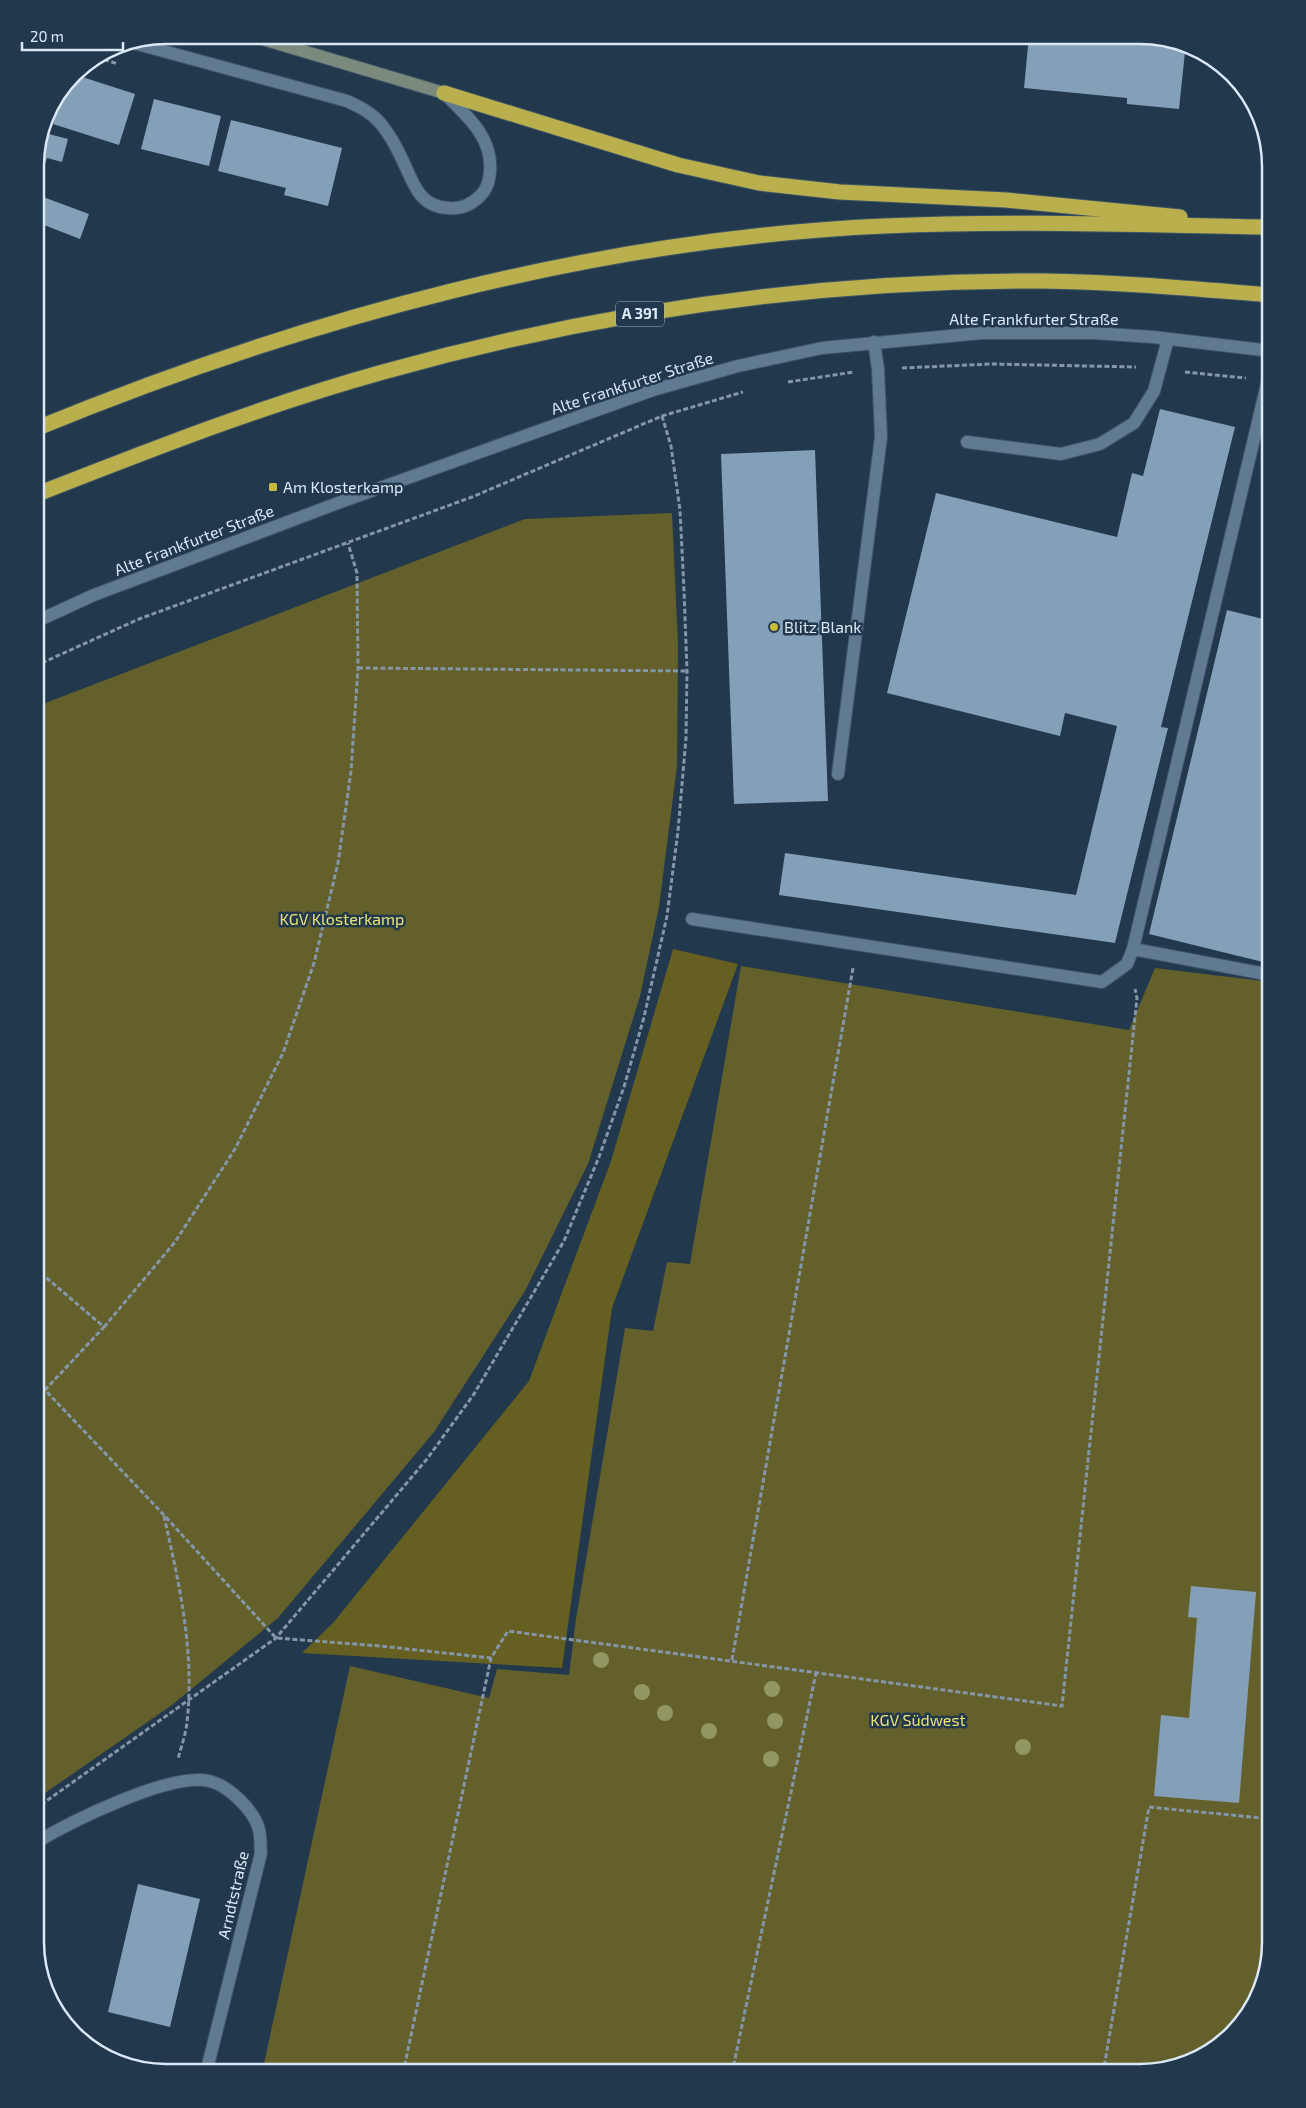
<svg xmlns="http://www.w3.org/2000/svg" width="1306" height="2108" viewBox="0 0 1306 2108" font-family="'Exo 2',sans-serif">
  <rect width="100%" height="100%" fill="#21384d"/>
  <g fill="#64602c">
    <path d="M672 513 678 645 677 766 659 907 640 996 588 1164 525 1291 434 1432 278 1618 172 1705 35 1800V707L525 519Z"/>
    <path d="M741 966 1129 1030 1155 968 1271 982V1943L1249 2015 1198 2059 1140 2073H262L350 1666 489 1698 497 1669 569 1675 576 1619 625 1328 653 1331 667 1262 690 1264Z"/>
  </g>
  <path fill="#655f21" d="M673 949 738 964 612 1308 562 1668 302 1653 333 1623 529 1381 611 1161Z"/>
  <g fill="#849fb8">
    <path d="M1029 35H1149L1201 53 1185 52 1179 109 1127 104V98L1024 88Z"/>
    <path d="M73 74 135 94 119 145 53 124 64 87Z"/>
    <path d="M154 99 221 116 209 166 141 149Z"/>
    <path d="M231 120 342 148 328 206 284 195 286 188 218 171Z"/>
    <path d="M41 132 68 139 62 162 47 158 35 189V157Z"/>
    <path d="M35 194 89 214 80 239 44 225 35 248Z"/>
    <path d="M1160 409 1235 427 1161 727 1168 728 1115 943 779 895 785 853 1076 895 1117 726 1065 713 1060 736 887 693 936 493 1117 537 1132 473 1143 476Z"/>
    <path d="M815 450 828 801 734 804 721 454Z"/>
    <path d="M1227 610 1271 621V964L1149 934Z"/>
    <path d="M1191 1586 1256 1592 1239 1803 1154 1796 1161 1715 1189 1718 1197 1618 1188 1617Z"/>
    <path d="M138 1884 200 1899 170 2027 108 2012Z"/>
  </g>
  <g fill="none" stroke-linecap="round" stroke-linejoin="round">
    <g stroke="#3f5465" stroke-width="14">
      <g id="service">
        <path d="M967 442 1061 454 1100 444 1134 423 1154 391 1168 339"/>
        <path d="M838 774 881 437 878 369 874 342"/>
        <path d="M692 919 1102 982 1127 964 1133 949 1271 367"/>
        <path d="M1133 949 1271 975"/>
      </g>
    </g>
    <g stroke="#3f5465" stroke-width="14">
      <g id="minor">
        <path d="M130 42 347 101C360 107 372 113 381 124 389 134 396 146 401 157 413 180 417 207 449 208 461 209 472 204 480 196 487 189 489 182 490 172 493 137 467 116 444 93"/>
        <path d="M35 1843C70 1822 170 1772 209 1781 228 1785 255 1811 259 1830 261 1837 260 1846 261 1853L206 2073"/>
      </g>
    </g>
    <g stroke="#3f5465" stroke-width="14">
      <path id="tertiary" d="M35 622 94 595 338 503 653 390 738 366 822 348 982 333H1093L1153 337 1271 351"/>
    </g>
    <g stroke="#3f5465" stroke-width="14">
      <path id="secondary" d="M249 35 444 93"/>
    </g>
    <g stroke="#3f5465" stroke-width="17">
      <g id="motorway">
        <path d="M444 93 678 165 759 183 840 192 1006 200 1180 217"/>
        <path d="M35 429C302 319 595 239 884 226 1013 220 1142 225 1271 227"/>
        <path d="M35 495C150 450 264 405 383 372 597 312 820 280 1043 281 1119 282 1195 289 1271 295"/>
      </g>
    </g>
    <g stroke="#8496a7" stroke-width="3" stroke-dasharray="5 2.5" stroke-linecap="butt">
      <path d="M97 57 118 64"/>
      <path d="M902 368 991 364 1136 367"/>
      <path d="M1185 372 1246 378"/>
      <path d="M788 382 854 372"/>
      <path d="M35 666 139 619 472 497 662 416 743 392"/>
      <path d="M358 668 687 671"/>
      <path d="M35 1268 104 1327 45 1390 163 1514 276 1638 380 1646 491 1658"/>
      <path d="M104 1327 175 1242 235 1149 283 1053 314 963 338 863 351 771 358 668 357 573 348 543"/>
      <path d="M35 1399 45 1390 35 1365"/>
      <path d="M164 1516C179 1583 195 1652 187 1722 186 1734 181 1747 178 1759"/>
      <path d="M732 1660 853 968"/>
      <path d="M35 1809 276 1638 427 1459 474 1394 564 1241 599 1157 624 1087 644 1017 667 916 678 831 686 738 687 671 684 590 680 510 671 446 662 416"/>
      <path d="M403 2073 491 1658 508 1631 1062 1706 1137 998 1135 989"/>
      <path d="M732 2073 816 1673"/>
      <path d="M1103 2073 1149 1807 1271 1819"/>
    </g>
    <use href="#service" stroke="#607a92" stroke-width="12"/>
    <use href="#minor" stroke="#607a92" stroke-width="12"/>
    <use href="#tertiary" stroke="#607a92" stroke-width="12"/>
    <use href="#secondary" stroke="#7b8a7d" stroke-width="12"/>
    <use href="#motorway" stroke="#b9b04d" stroke-width="15"/>
  </g>
  <g fill="#919662">
    <circle cx="601" cy="1660" r="8"/>
    <circle cx="772" cy="1689" r="8"/>
    <circle cx="642" cy="1692" r="8"/>
    <circle cx="665" cy="1713" r="8"/>
    <circle cx="775" cy="1721" r="8"/>
    <circle cx="709" cy="1731" r="8"/>
    <circle cx="1023" cy="1747" r="8"/>
    <circle cx="771" cy="1759" r="8"/>
  </g>
  <g fill="#c7bb3c" stroke="#21384d" stroke-width="2">
    <rect x="268" y="482" width="10" height="10" rx="2.5"/>
    <circle cx="774" cy="627" r="5"/>
  </g>
  <g text-anchor="middle" stroke-width="5" stroke-linejoin="round" paint-order="stroke">
    <rect fill="#21384d" stroke="#a3b4c4" stroke-width="1" x="616" y="301.5" width="48" height="25" rx="4"/>
    <g font-size="15" font-weight="bold" fill="#dbe9f7">
      <text x="640" y="319">A 391</text>
    </g>
    <g font-size="16" fill="#dbe9f7" stroke="#21384d">
      <text x="1034" y="325">Alte Frankfurter Straße</text>
      <text transform="translate(632 383) rotate(-18)" y="6">Alte Frankfurter Straße</text>
      <text transform="translate(194 540) rotate(-21)" y="6">Alte Frankfurter Straße</text>
      <text transform="translate(233 1895) rotate(-77)" y="6">Arndtstraße</text>
    </g>
    <g font-size="16" fill="#dbe9f7" stroke="#21384d" text-anchor="start">
      <text x="283" y="493">Am Klosterkamp</text>
      <text x="784" y="633">Blitz Blank</text>
    </g>
    <g font-size="16" fill="#ece374" stroke="#21384d">
      <text x="342" y="925">KGV Klosterkamp</text>
      <text x="918" y="1726">KGV Südwest</text>
    </g>
  </g>
  <path d="M0 0H1306V2108H0ZM166 44H1140A122 122 0 0 1 1262 166V1942A122 122 0 0 1 1140 2064H166A122 122 0 0 1 44 1942V166A122 122 0 0 1 166 44Z" fill="#21384d" fill-rule="evenodd"/>
  <path fill="none" stroke="#dbe9f7" stroke-width="2.5" d="M166 44H1140A122 122 0 0 1 1262 166V1942A122 122 0 0 1 1140 2064H166A122 122 0 0 1 44 1942V166A122 122 0 0 1 166 44Z"/>
  <path d="M22 42v8h101v-8" fill="none" stroke="#dbe9f7" stroke-width="2.5"/>
  <text x="30" y="42" font-size="15" fill="#dbe9f7" stroke="#21384d" stroke-width="4" paint-order="stroke">20 m</text>
</svg>
